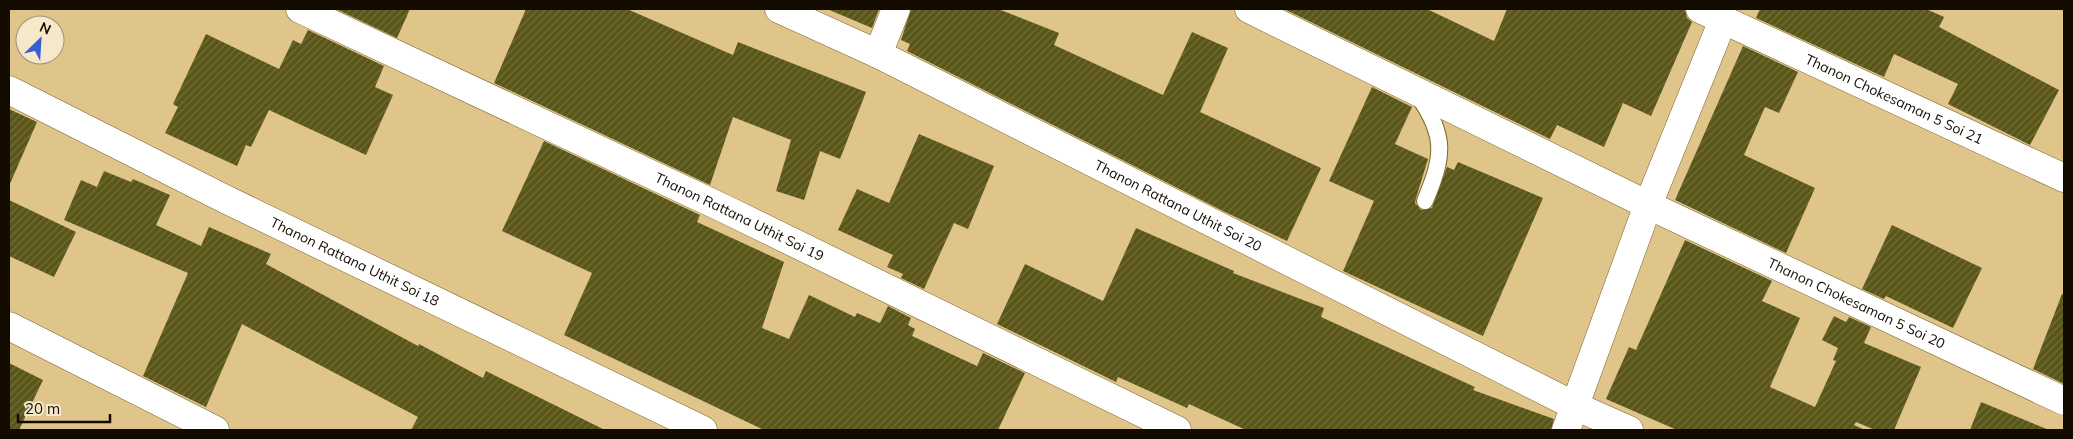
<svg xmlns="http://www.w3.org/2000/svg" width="2073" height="439" viewBox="0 0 2073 439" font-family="Mulish,sans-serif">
  <defs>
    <pattern id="building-hatch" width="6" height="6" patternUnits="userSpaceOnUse" patternTransform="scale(1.25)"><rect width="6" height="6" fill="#5a5618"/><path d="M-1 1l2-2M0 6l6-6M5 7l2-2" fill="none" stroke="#726e3e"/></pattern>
  </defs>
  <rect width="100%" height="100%" fill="#e0c58b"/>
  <g fill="url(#building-hatch)">
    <path d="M336 9H410L397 38Z"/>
    <path d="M526 9H627L733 55 738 42 866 92 840 159 820 151 804 200 776 191 791 140 733 117 710 185 494 83Z"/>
    <path d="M827 9H879L872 28Z"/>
    <path d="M911 9H998L1059 33 1054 45 1163 95 1192 32 1228 48 1200 112 1321 168 1287 241 1225 212 907 51 910 44 901 40Z"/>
    <path d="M1284 9H1427L1494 41 1507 9H1685L1687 18 1692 22 1651 116 1623 103 1604 147 1557 125 1550 139Z"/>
    <path d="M1760 9H1926L1944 17 1939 27 2059 90 2030 145 1948 104 1958 84 1894 54 1884 77 1756 18Z"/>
    <path d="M308 30 384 66 375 87 393 95 366 155 269 110 251 147 246 145 237 166 165 133 178 107 173 104 206 34 279 69 293 40 301 44Z"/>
    <path d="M1743 46 1798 72 1779 113 1765 107 1744 155 1815 188 1786 253 1675 200Z"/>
    <path d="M1372 87 1412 107 1395 144 1428 159 1416 198 1415 203 1421 210 1432 208 1447 167 1454 170 1458 162 1543 198 1483 336 1343 271 1374 201 1329 181Z"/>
    <path d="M9 109 37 122 9 186Z"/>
    <path d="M919 134 994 166 968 229 954 223 924 289 901 278 903 274 887 267 893 255 838 230 857 189 889 203Z"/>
    <path d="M544 141 700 215 697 222 784 262 762 328 789 339 809 295 855 317 857 313 880 323 888 306 911 318 908 325 915 329 912 336 977 366 983 353 1025 373 998 430H764L564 335 592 273 502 231Z"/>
    <path d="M104 171 131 182 133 179 170 195 156 225 201 246 209 227 271 254 266 264 418 346 419 344 483 378 486 371 605 430H411L418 417 242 324 206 407 143 376 188 273 64 220 81 180 97 187Z"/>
    <path d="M9 200 76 232 54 277 9 256Z"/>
    <path d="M1892 225 1982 268 1953 328 1886 296 1884 299 1862 289Z"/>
    <path d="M1136 228 1234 271 1233 273 1324 308 1321 317 1475 387 1473 390 1554 419 1551 430H1246L1189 404 1187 408 1118 377 1116 382 997 324 1025 264 1103 301Z"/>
    <path d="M1685 240 1772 281 1762 301 1800 318 1770 387 1815 407 1836 361 1833 360 1838 348 1822 340 1834 316 1846 322 1849 317 1871 327 1864 343 1921 367 1894 430H1875L1856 422 1854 425 1865 430H1677L1606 399 1629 347 1636 350Z"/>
    <path d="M2062 294 2064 295V384L2033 369Z"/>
    <path d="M9 363 43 380 19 430H9Z"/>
    <path d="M1981 402 2049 430H1970Z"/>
  </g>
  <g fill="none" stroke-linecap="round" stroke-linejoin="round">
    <g stroke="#7e652c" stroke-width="18">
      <path id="service" d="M1419 97C1447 137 1443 158 1425 201"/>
    </g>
    <g stroke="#7e652c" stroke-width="29">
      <g id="minor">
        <path id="s1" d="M300 9 729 211 1177 430"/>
        <path id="s2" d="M779 9 878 54 1575 406 1629 430"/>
        <path id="s3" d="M1249 9 1648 205 2064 401"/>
        <path id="s4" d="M1700 9 2064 178"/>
        <path d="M878 54 896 9"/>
        <path id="s5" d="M9 90 223 198 703 430"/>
        <path d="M9 326 215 430"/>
        <path d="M1566 430 1648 205 1723 20"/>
      </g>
    </g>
    <use href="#service" stroke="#fff" stroke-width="16"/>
    <use href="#minor" stroke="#fff" stroke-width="28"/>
  </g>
  <g text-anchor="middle" stroke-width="5" stroke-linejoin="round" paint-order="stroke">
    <g font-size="14" fill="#140b00" stroke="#f5e8cb">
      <text dy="5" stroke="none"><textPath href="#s4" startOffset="214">Thanon Chokesaman 5 Soi 21</textPath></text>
      <text dy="5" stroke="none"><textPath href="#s2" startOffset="445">Thanon Rattana Uthit Soi 20</textPath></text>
      <text dy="5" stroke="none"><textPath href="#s1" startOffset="486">Thanon Rattana Uthit Soi 19</textPath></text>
      <text dy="5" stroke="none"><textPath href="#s5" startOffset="386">Thanon Rattana Uthit Soi 18</textPath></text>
      <text dy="5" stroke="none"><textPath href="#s3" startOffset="675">Thanon Chokesaman 5 Soi 20</textPath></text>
    </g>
  </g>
  <rect width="2073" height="439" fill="none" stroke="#140b00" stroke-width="20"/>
  <g transform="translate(40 40) rotate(25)"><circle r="24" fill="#f5e8cb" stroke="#9b907a"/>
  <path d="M0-4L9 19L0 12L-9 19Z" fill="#385fd0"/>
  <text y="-8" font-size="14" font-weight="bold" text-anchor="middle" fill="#140b00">N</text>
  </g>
  <path d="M18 414v8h92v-8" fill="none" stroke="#140b00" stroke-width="2.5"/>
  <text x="25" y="414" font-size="15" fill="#140b00" stroke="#f5e8cb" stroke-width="4" paint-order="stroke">20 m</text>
</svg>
